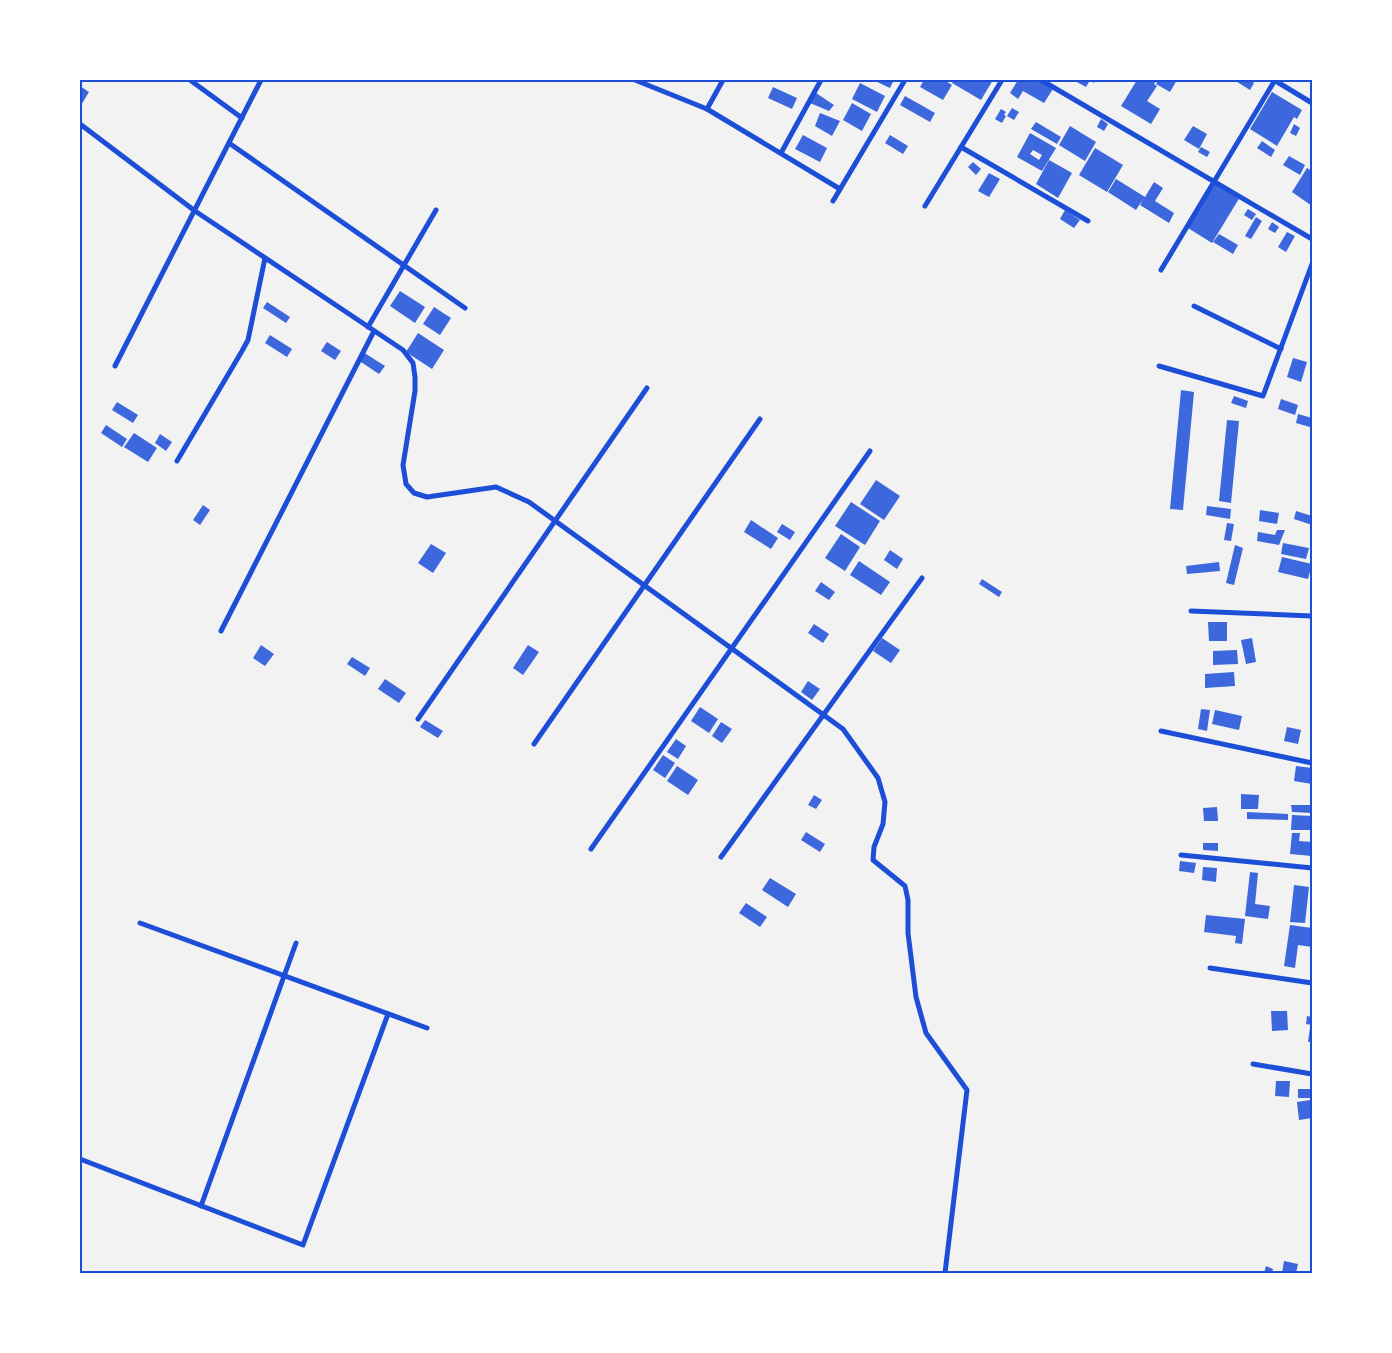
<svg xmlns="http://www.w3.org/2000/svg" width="1392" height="1353" viewBox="0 0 1392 1353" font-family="'Open Sans',sans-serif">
  <rect width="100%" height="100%" fill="#f2f2f2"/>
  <g fill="#3d67dc" fill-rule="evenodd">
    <path d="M873 80H889L893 82 890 88Z"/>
    <path d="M924 80H944L952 85 943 100 920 87Z"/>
    <path d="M954 80H993L981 100 952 83Z"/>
    <path d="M1018 80H1037L1053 89 1044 103 1023 91 1018 99 1010 93Z"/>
    <path d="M1073 80H1096L1094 83 1090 80 1086 87Z"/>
    <path d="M1137 80H1157L1154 84 1157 86 1147 101 1160 109 1151 124 1121 106Z"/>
    <path d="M1158 80H1177L1170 92 1156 84Z"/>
    <path d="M1234 80H1250L1254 83 1250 90Z"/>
    <path d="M860 83 885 96 877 112 852 99Z"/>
    <path d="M80 86 89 92 80 107Z"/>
    <path d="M773 87 797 98 792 109 768 98Z"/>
    <path d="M1272 92 1302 110 1297 119 1294 117 1277 146 1250 129Z"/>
    <path d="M816 93 834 105 829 111 810 103Z"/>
    <path d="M905 96 935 113 930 122 900 105Z"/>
    <path d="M852 103 871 114 862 131 843 120Z"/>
    <path d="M1012 108 1019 112 1014 120 1007 116Z"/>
    <path d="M1001 109 1006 112 1004 115 1006 116 1002 123 995 119Z"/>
    <path d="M820 113 840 121 832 136 815 126Z"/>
    <path d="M1101 119 1108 124 1104 131 1097 127Z"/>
    <path d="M1036 122 1061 137 1057 144 1031 129Z"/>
    <path d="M1294 124 1300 128 1296 136 1290 133Z"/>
    <path d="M1070 126 1096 142 1085 161 1059 145Z"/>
    <path d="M1193 126 1207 134 1199 149 1184 140Z"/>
    <path d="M1030 133 1056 148 1042 171 1017 157ZM1033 150 1042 155 1039 160 1030 154Z"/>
    <path d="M803 135 827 148 820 162 795 149Z"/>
    <path d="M890 135 908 146 903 154 885 143Z"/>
    <path d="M1262 141 1275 150 1271 157 1257 148Z"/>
    <path d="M1201 147 1210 152 1207 157 1198 152Z"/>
    <path d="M1095 148 1123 165 1107 192 1079 175Z"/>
    <path d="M1289 156 1305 165 1300 175 1283 165Z"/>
    <path d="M1049 160 1072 173 1058 198 1036 184Z"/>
    <path d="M973 162 981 169 976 175 968 167Z"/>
    <path d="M1307 168 1312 171V206L1292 192Z"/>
    <path d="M989 173 1000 179 989 197 978 191Z"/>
    <path d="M1116 179 1145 197 1154 182 1163 188 1155 201 1174 213 1169 223 1140 205 1143 199 1136 210 1108 192Z"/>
    <path d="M1215 183 1240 197 1212 243 1188 228Z"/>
    <path d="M1248 209 1256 214 1252 220 1244 215Z"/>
    <path d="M1065 210 1080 220 1074 228 1060 219Z"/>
    <path d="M1256 217 1262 221 1251 239 1245 236Z"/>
    <path d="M1272 222 1279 227 1275 233 1268 229Z"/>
    <path d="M1287 232 1295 236 1286 252 1278 247Z"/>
    <path d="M1219 234 1238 245 1233 254 1213 242Z"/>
    <path d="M400 291 425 307 415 323 390 306Z"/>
    <path d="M267 302 290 317 286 323 263 308Z"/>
    <path d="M434 307 451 318 440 335 423 324Z"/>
    <path d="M418 333 444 350 432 369 406 352Z"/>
    <path d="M270 335 292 349 287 357 265 343Z"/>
    <path d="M327 342 341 351 335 360 321 351Z"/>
    <path d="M363 352 385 366 379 374 358 360Z"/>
    <path d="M1293 358 1307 362 1301 382 1287 377Z"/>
    <path d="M1181 390 1194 392 1183 510 1170 509Z"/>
    <path d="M1234 396 1248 401 1246 408 1231 403Z"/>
    <path d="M1281 399 1298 405 1295 415 1278 409Z"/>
    <path d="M117 402 138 415 133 423 112 410Z"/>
    <path d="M1298 414 1312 418 1310 427 1296 423Z"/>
    <path d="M1227 420 1239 421 1231 503 1219 501Z"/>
    <path d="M106 425 127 439 122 447 101 433Z"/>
    <path d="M134 433 157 448 148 462 124 447Z"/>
    <path d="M160 434 172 442 166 451 155 443Z"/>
    <path d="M876 480 900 496 884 520 860 504Z"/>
    <path d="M851 502 880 521 865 545 835 526Z"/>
    <path d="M203 505 210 510 200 525 193 520Z"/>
    <path d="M1207 506 1231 509 1230 519 1206 515Z"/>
    <path d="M1260 510 1279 513 1277 524 1259 521Z"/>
    <path d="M1296 511 1312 516V525L1294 519Z"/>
    <path d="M751 520 778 538 771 549 744 532Z"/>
    <path d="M1227 523 1234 524 1231 541 1224 540Z"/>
    <path d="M782 524 795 532 790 540 777 532Z"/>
    <path d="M1277 530H1285L1279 545 1257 541 1258 532 1275 535Z"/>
    <path d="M841 534 860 547 845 571 825 558Z"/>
    <path d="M1283 543 1309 548 1306 559 1281 554Z"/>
    <path d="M431 544 446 553 433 573 418 563Z"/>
    <path d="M1235 545 1243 548 1234 585 1226 583Z"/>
    <path d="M890 550 903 559 897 569 884 560Z"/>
    <path d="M1282 557 1312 564 1308 579 1278 572Z"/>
    <path d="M859 561 890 582 881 595 850 575Z"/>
    <path d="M1219 562 1220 571 1187 574 1186 566Z"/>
    <path d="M982 579 1002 592 999 597 979 584Z"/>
    <path d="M821 582 835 592 829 600 815 591Z"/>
    <path d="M1208 622H1227V641H1209Z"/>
    <path d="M814 624 829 634 823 643 808 633Z"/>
    <path d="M882 638 900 650 891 663 873 651Z"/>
    <path d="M1252 638 1256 662 1246 664 1241 640Z"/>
    <path d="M261 645 274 654 265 666 253 658Z"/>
    <path d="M528 645 539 652 523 675 513 668Z"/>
    <path d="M1237 650 1238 664 1213 665V651Z"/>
    <path d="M352 657 370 668 365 676 347 664Z"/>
    <path d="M1234 672 1235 686 1205 688V674Z"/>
    <path d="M385 679 406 693 399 703 378 689Z"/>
    <path d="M808 681 820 689 812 700 801 692Z"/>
    <path d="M700 707 718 719 709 733 691 721Z"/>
    <path d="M1201 709 1210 710 1207 731 1198 729Z"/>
    <path d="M1215 710 1242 716 1239 730 1212 724Z"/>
    <path d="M425 720 443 731 438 738 420 727Z"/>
    <path d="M721 722 732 729 722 743 712 736Z"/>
    <path d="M1287 727 1301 730 1298 744 1284 741Z"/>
    <path d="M676 739 686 746 678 759 667 752Z"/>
    <path d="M663 755 675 763 665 778 653 770Z"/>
    <path d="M677 766 698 780 688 795 667 781Z"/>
    <path d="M1296 766 1312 768V784L1294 781Z"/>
    <path d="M1241 794 1259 795 1258 809H1241Z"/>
    <path d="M814 795 822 800 816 809 808 805Z"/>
    <path d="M1291 805H1312V813L1292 812Z"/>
    <path d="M1217 807 1218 821H1204L1203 808Z"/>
    <path d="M1247 812 1288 814V820L1247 819Z"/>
    <path d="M1292 815 1312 816V830H1291Z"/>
    <path d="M806 832 825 844 820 852 801 840Z"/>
    <path d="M1292 833H1300L1299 841 1312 842V856L1290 854Z"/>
    <path d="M1203 843H1218V851L1203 850Z"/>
    <path d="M1180 861 1196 863 1194 873 1179 871Z"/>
    <path d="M1203 867 1217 868 1216 882 1202 880Z"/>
    <path d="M1250 872 1258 873 1255 904 1270 906 1268 919 1245 916Z"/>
    <path d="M770 878 796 894 788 907 762 890Z"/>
    <path d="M1294 885 1309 887 1305 923 1290 922Z"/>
    <path d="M746 903 767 917 760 927 739 913Z"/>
    <path d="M1206 915 1245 919 1242 944 1235 943 1236 936 1204 932Z"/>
    <path d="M1290 925 1312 928V947L1298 945 1295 968 1284 966Z"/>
    <path d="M1271 1011H1287L1288 1030 1272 1031Z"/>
    <path d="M1307 1016 1312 1017V1025L1306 1024Z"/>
    <path d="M1310 1028H1312V1042H1308Z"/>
    <path d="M1276 1081H1290L1289 1097 1275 1096Z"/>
    <rect x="1298" y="1089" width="14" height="9"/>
    <path d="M1310 1100 1312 1118 1299 1120 1297 1102Z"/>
    <path d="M1284 1261 1298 1264 1296 1273H1282Z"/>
    <path d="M1266 1266 1273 1269 1272 1273H1264Z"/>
  </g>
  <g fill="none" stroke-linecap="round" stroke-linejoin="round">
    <g stroke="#1d4ed8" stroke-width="5">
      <path d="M190 80 242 118"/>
      <path d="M635 80 707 109 840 189"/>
      <path d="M1041 80 1312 239"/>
      <path d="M1274 80 1312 103"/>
      <path d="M707 109 723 80"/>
      <path d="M80 124 195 211 403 350 413 363 415 377V391L403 465 406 484 414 493 427 497 496 487 529 502 843 729 878 778 885 802 883 824 874 847 873 860 905 886 908 900V933L916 997 926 1033 967 1090 945 1273"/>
      <path d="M229 143 465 308"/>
      <path d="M961 147 1088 221"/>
      <path d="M781 153 821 80"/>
      <path d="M833 201 905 80"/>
      <path d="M925 206 1002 80"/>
      <path d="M1161 270 1275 80"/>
      <path d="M1194 306 1281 349"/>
      <path d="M368 327 436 210"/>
      <path d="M115 366 261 80"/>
      <path d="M1159 366 1263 396 1312 264"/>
      <path d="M177 461 242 351 248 340 265 258"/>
      <path d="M1191 611 1312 616"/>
      <path d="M221 631 374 331"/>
      <path d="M418 719 647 388"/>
      <path d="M1161 731 1312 763"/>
      <path d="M534 744 760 419"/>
      <path d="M591 849 870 451"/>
      <path d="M1181 855 1312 868"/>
      <path d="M721 857 922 578"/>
      <path d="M140 923 427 1028"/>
      <path d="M1210 968 1312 983"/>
      <path d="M1253 1064 1312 1074"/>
      <path d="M80 1159 303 1245 388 1014"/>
      <path d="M201 1206 296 943"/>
    </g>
  </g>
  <rect width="1392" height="1353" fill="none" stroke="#ffffff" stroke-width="162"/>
  <rect x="81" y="81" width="1230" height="1191" fill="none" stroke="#1d4ed8" stroke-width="2"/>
</svg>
